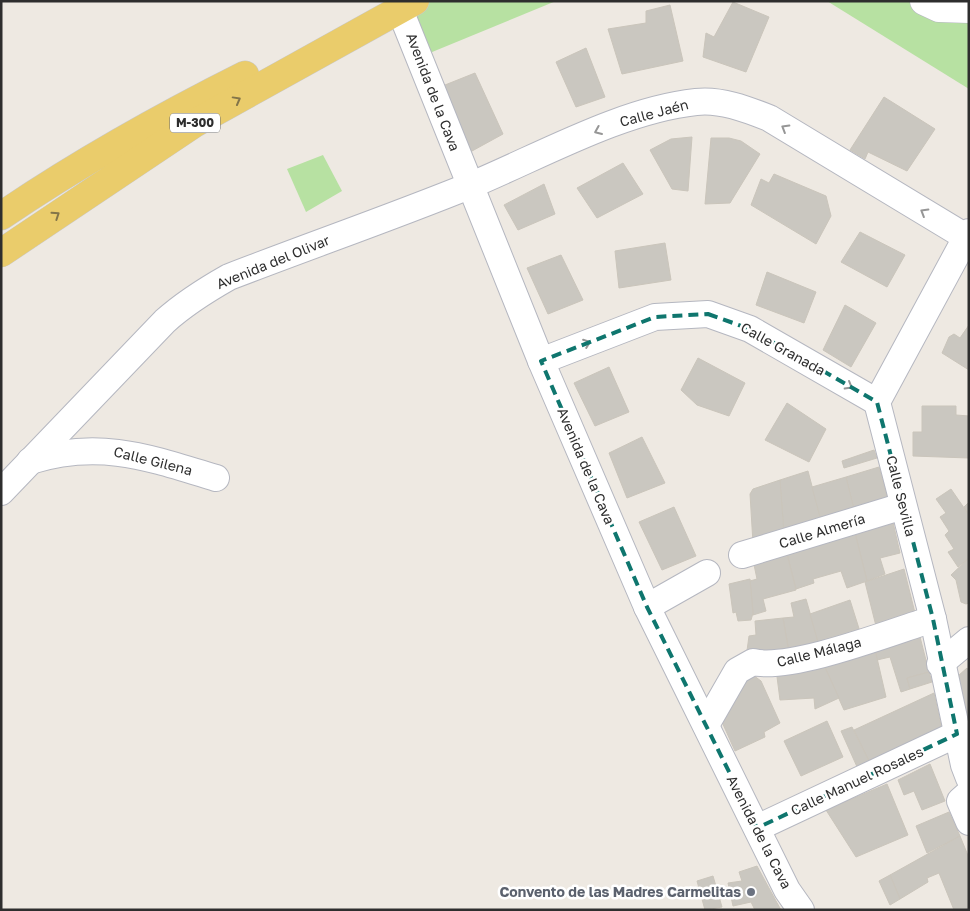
<svg xmlns="http://www.w3.org/2000/svg" width="970" height="911" viewBox="0 0 970 911" font-family="'Golos Text',sans-serif">
  <rect width="100%" height="100%" fill="#eee9e2"/>
  <g fill="#b7e1a2">
    <path d="M415 1H556L420 57 411 35Z"/>
    <path d="M827 1H924L969 9V89Z"/>
    <path d="M323 155 342 191 306 212 287 169Z"/>
  </g>
  <g fill="#cac7c0" stroke="#cac5bb">
    <path d="M733 2 769 17 746 72 703 57 706 33 714 37Z"/>
    <path d="M670 5 683 61 622 74 608 29 646 23V11Z"/>
    <path d="M586 48 605 97 576 107 556 62Z"/>
    <path d="M475 73 503 134 472 151 449 119 440 87Z"/>
    <path d="M884 97 935 129 907 171 868 152 865 159 850 150Z"/>
    <path d="M692 137 688 191 672 189 650 150 671 139Z"/>
    <path d="M711 138H729L741 141 760 154 730 203 705 204Z"/>
    <path d="M623 163 643 194 597 218 577 188Z"/>
    <path d="M774 174 826 196 831 216 816 244 751 205 761 179 769 183Z"/>
    <path d="M544 184 555 214 518 230 504 205Z"/>
    <path d="M860 232 905 255 887 287 841 262Z"/>
    <path d="M665 243 671 280 619 288 615 251Z"/>
    <path d="M561 255 583 300 548 314 527 268Z"/>
    <path d="M767 272 816 292 804 323 756 305Z"/>
    <path d="M845 305 876 323 851 367 823 350Z"/>
    <path d="M969 325V370L942 353 949 337 954 334 960 338Z"/>
    <path d="M698 358 745 383 729 416 697 405 681 390Z"/>
    <path d="M609 367 629 412 595 426 574 383Z"/>
    <path d="M787 403 826 429 809 462 765 440Z"/>
    <path d="M922 406H956V415L969 416V458L913 456V432H922Z"/>
    <path d="M642 437 665 483 627 498 609 453Z"/>
    <path d="M874 450 877 458 844 468 842 461Z"/>
    <path d="M879 467 889 503 855 513 846 477Z"/>
    <path d="M808 471 822 524 784 534 780 480Z"/>
    <path d="M846 477 855 513 822 524 812 487Z"/>
    <path d="M780 480 784 534 753 543 750 494 753 489Z"/>
    <path d="M951 489 969 515V558L958 567 948 552 954 549 945 535 949 531 940 517 946 513 936 499Z"/>
    <path d="M969 502V515L964 507Z"/>
    <path d="M674 507 696 556 662 570 639 522Z"/>
    <path d="M892 518 900 553 880 558 885 574 867 581 854 529Z"/>
    <path d="M854 529 867 581 847 588 841 571 813 579 814 583 796 589 786 550Z"/>
    <path d="M786 550 796 590 763 599 766 611 753 615 750 581 757 579 753 560Z"/>
    <path d="M969 558V603L966 604 961 602 956 580 951 575Z"/>
    <path d="M904 569 916 617 877 630 865 582Z"/>
    <path d="M750 579 753 613 751 620 738 621 736 612 733 613 729 584Z"/>
    <path d="M806 599 821 651 789 653 783 618 794 617 791 603Z"/>
    <path d="M850 600 861 635 820 649 810 614Z"/>
    <path d="M783 618 789 653 746 658 749 636 756 635 755 621Z"/>
    <path d="M919 633 929 672 907 678 910 689 901 692 890 657 877 660 874 645Z"/>
    <path d="M874 645 886 697 844 710 823 663Z"/>
    <path d="M823 663 839 698 815 709 814 698 780 700 776 669Z"/>
    <path d="M967 668 969 671V733L950 683Z"/>
    <path d="M749 672 761 681 780 723 764 732 765 737 735 751 722 722Z"/>
    <path d="M929 672 932 682 910 689 907 678Z"/>
    <path d="M934 693 942 730 870 763 854 730Z"/>
    <path d="M827 721 843 757 801 776 784 741Z"/>
    <path d="M852 727 870 763 858 769 841 731Z"/>
    <path d="M930 764 945 801 922 810 914 791 904 795 898 780Z"/>
    <path d="M887 784 908 835 856 857 826 810Z"/>
    <path d="M949 812 960 836 927 853 916 826Z"/>
    <path d="M960 836 969 858V910H954L939 873 927 878 928 882 900 899 890 875Z"/>
    <path d="M757 866 776 901 781 910H755L751 902 733 906 728 883 742 881 739 872Z"/>
    <path d="M890 875 900 899 890 905 879 881Z"/>
    <path d="M713 876 722 907 705 910 697 881Z"/>
  </g>
  <g fill="none" stroke-linecap="round" stroke-linejoin="round">
    <g stroke="#b5b7c0" stroke-width="28">
      <g id="street">
        <path d="M400 10 541 361 647 607 787 890 801 910"/>
        <path d="M969 232 877 402 933 619 964 765 969 778"/>
        <path d="M541 361 655 317 708 314 750 329 877 402"/>
        <path d="M30 461C100 439 150 458 216 478"/>
        <path d="M1 492 165 321C185 303 206 290 229 277 309 246 390 218 469 186 539 157 621 110 696 102 720 99 746 109 769 118L966 237"/>
        <path d="M742 555 903 506"/>
        <path d="M647 607 707 573"/>
        <path d="M940 664 969 640"/>
        <path d="M706 725 737 671 753 662C792 671 891 632 933 619"/>
        <path d="M969 793 960 801 969 822"/>
        <path d="M757 828 957 734"/>
      </g>
    </g>
    <g stroke="#b5b7c0" stroke-width="29">
      <path id="secondary" d="M924 1 939 8 969 9"/>
    </g>
    <g stroke="#c9c9c9" stroke-width="29">
      <g id="primary">
        <path d="M1 216C79 163 161 117 245 75"/>
        <path d="M1 253 195 123 415 1"/>
      </g>
    </g>
    <use href="#street" stroke="#fff" stroke-width="26"/>
    <use href="#secondary" stroke="#fff" stroke-width="28"/>
    <use href="#primary" stroke="#eacc6b" stroke-width="28"/>
  </g>
  <defs><path id="oneway-chevron" d="M-2-3.5L2.5 0L-2 3.5" fill="none" stroke-width="1.6" stroke-linecap="round" stroke-linejoin="round" transform="scale(1.25)"/></defs>
  <g stroke="#837549">
    <use href="#oneway-chevron" transform="translate(237 100) rotate(-29)"/>
    <use href="#oneway-chevron" transform="translate(56 215) rotate(-34)"/>
  </g>
  <g stroke="#969696">
    <use href="#oneway-chevron" transform="translate(785 128) rotate(-149)"/>
    <use href="#oneway-chevron" transform="translate(598 131) rotate(157)"/>
    <use href="#oneway-chevron" transform="translate(924 212) rotate(-149)"/>
    <use href="#oneway-chevron" transform="translate(587 343) rotate(-21)"/>
    <use href="#oneway-chevron" transform="translate(849 386) rotate(30)"/>
  </g>
  <path fill="none" stroke="#0f766e" stroke-width="4" stroke-dasharray="10 6" stroke-linejoin="round" d="M708 314 750 329 877 402 933 619 957 734 757 828 647 607 541 361 655 317Z"/>
  <circle fill="#6b7280" stroke="#fff" stroke-width="2" cx="751" cy="892" r="5"/>
  <g text-anchor="middle" stroke-width="5" stroke-linejoin="round" paint-order="stroke">
    <rect fill="#fff" stroke="#6d6d6d" stroke-width="1" x="170" y="113.5" width="50" height="19" rx="4"/>
    <g font-size="12" font-weight="bold" fill="#2e2e2e">
      <text x="195" y="127">M-300</text>
    </g>
    <g font-size="14" fill="#2e2e2e" stroke="#fff">
      <text transform="translate(433 92) rotate(69)" y="5">Avenida de la Cava</text>
      <text transform="translate(654 113) rotate(-15)" y="5">Calle Jaén</text>
      <text transform="translate(273 262) rotate(-22)" y="5">Avenida del Olivar</text>
      <text transform="translate(783 349) rotate(29)" y="5">Calle Granada</text>
      <text transform="translate(153 461) rotate(14)" y="5">Calle Gilena</text>
      <text transform="translate(586 466) rotate(67)" y="5">Avenida de la Cava</text>
      <text transform="translate(901 496) rotate(76)" y="5">Calle Sevilla</text>
      <text transform="translate(822 531) rotate(-17)" y="5">Calle Almería</text>
      <text transform="translate(819 652) rotate(-14)" y="5">Calle Málaga</text>
      <text transform="translate(857 781) rotate(-25)" y="5">Calle Manuel Rosales</text>
      <text transform="translate(759 832) rotate(63)" y="5">Avenida de la Cava</text>
    </g>
    <g font-size="14" font-weight="bold" fill="#5b616d" stroke="#fff" text-anchor="end">
      <text x="741" y="897">Convento de las Madres Carmelitas</text>
    </g>
  </g>
  <rect width="970" height="911" fill="none" stroke="#2e2e2e" stroke-width="5"/>
</svg>
